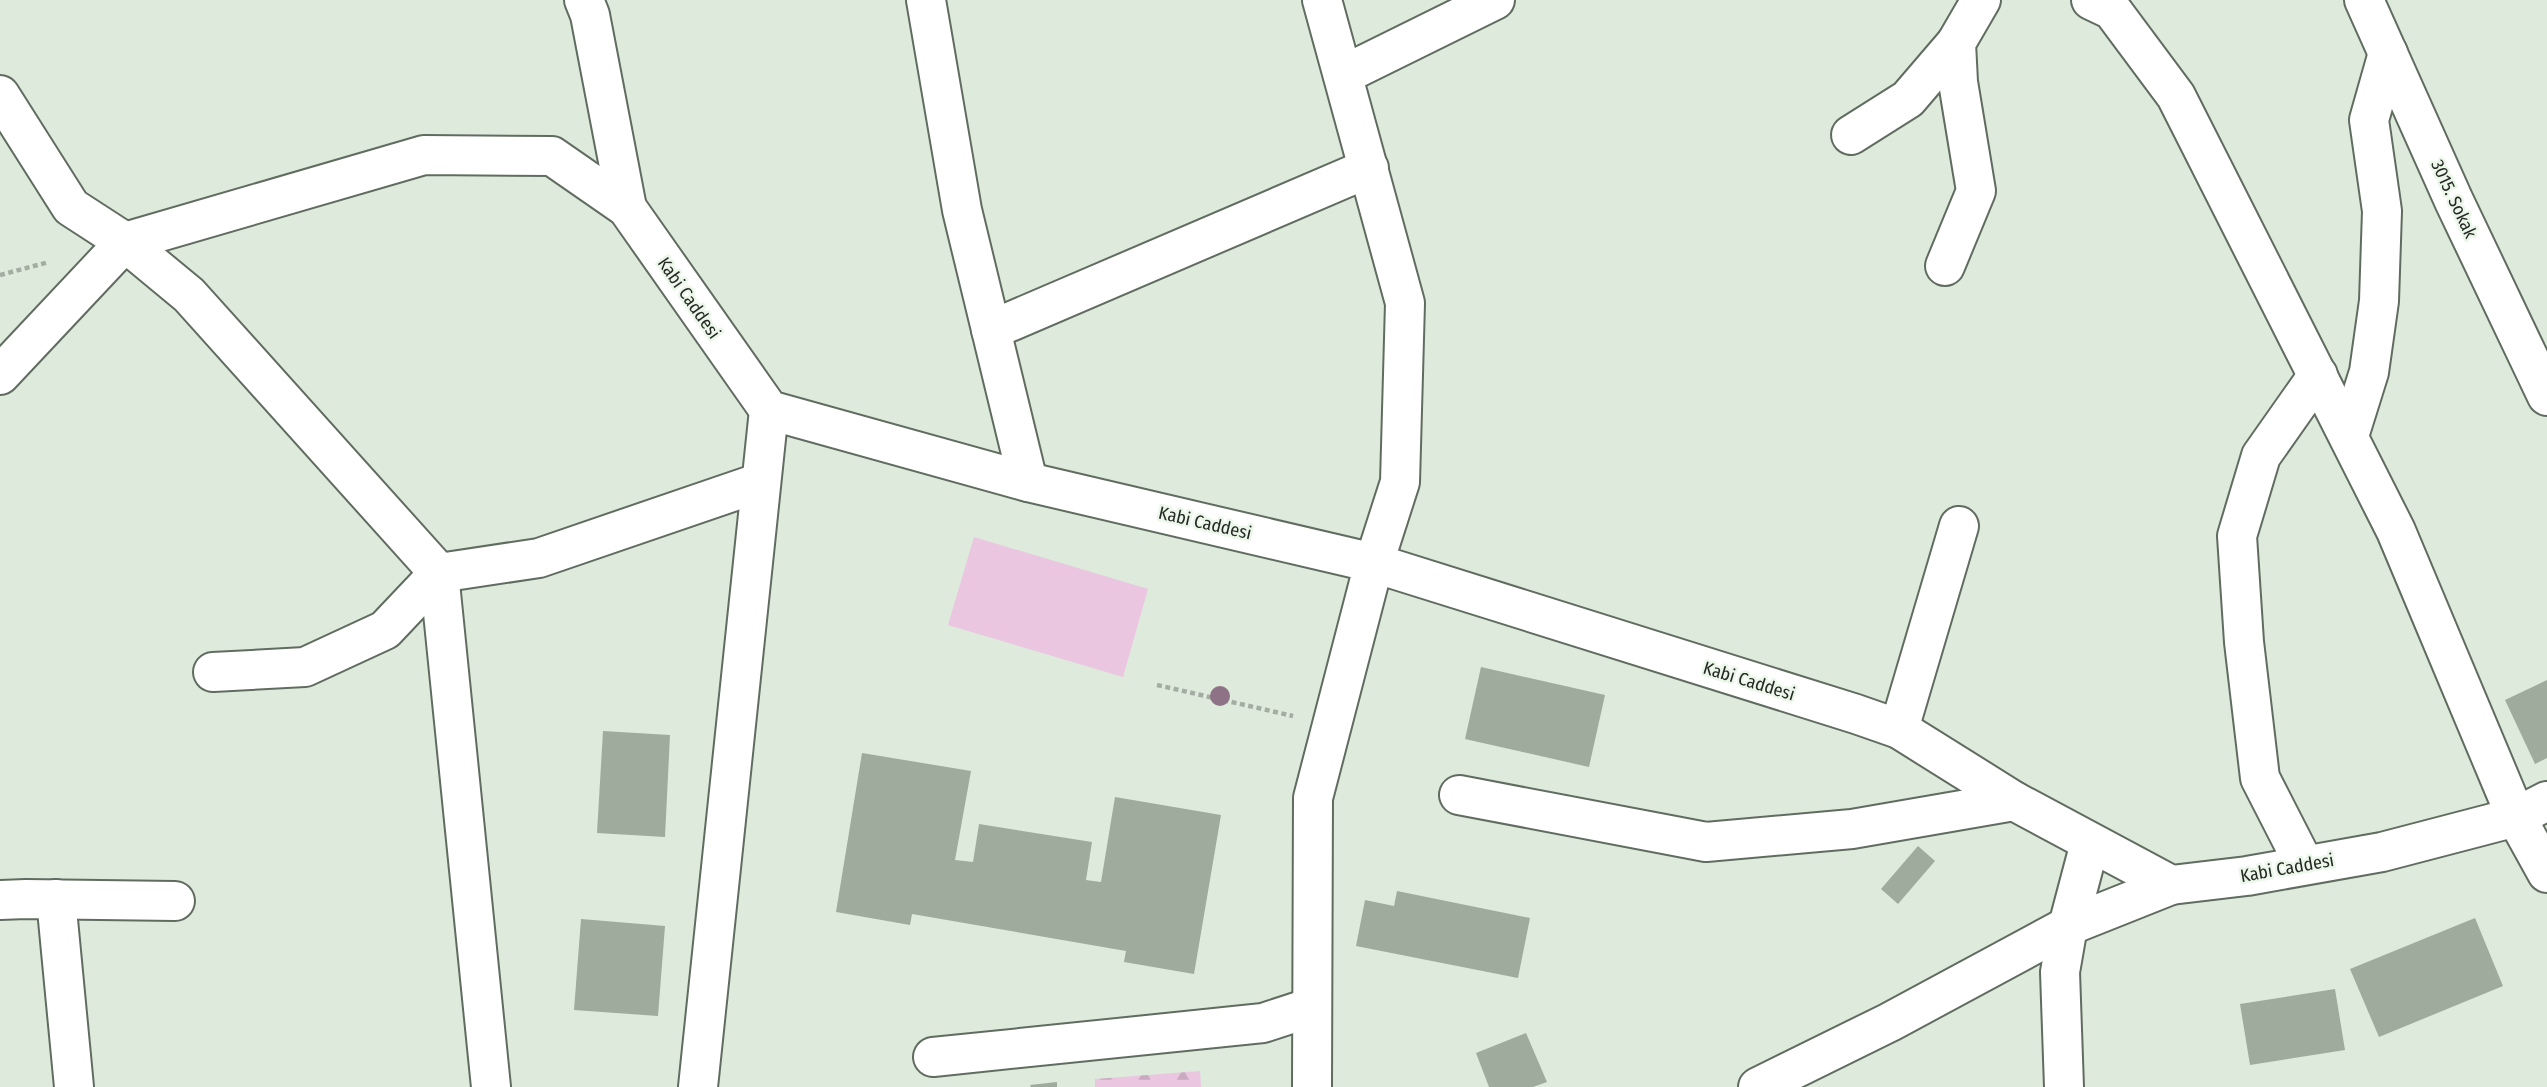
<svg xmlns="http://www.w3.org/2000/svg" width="2547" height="1087" viewBox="0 0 2547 1087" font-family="'Fira Sans Condensed',sans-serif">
  <defs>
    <pattern id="forest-firs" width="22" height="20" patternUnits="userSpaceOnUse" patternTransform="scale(1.75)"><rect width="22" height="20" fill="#eac6e0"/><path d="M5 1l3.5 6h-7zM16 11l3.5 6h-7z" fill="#c9aac0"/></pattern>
  </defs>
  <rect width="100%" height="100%" fill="#deeadc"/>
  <path fill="#eac6e0" d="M974 537 1148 589 1123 677 948 625Z"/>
  <path fill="url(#forest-firs)" d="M1200 1071 1201 1087H1095V1079Z"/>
  <g fill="#9fab9d">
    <path d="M1481 667 1605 695 1589 767 1465 739Z"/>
    <path d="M2547 680V758L2535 764 2505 700Z"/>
    <path d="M603 731 670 735 665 837 597 833Z"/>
    <path d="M862 753 971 771 955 860 973 862 979 824 1092 842 1086 880 1101 882 1115 797 1221 815 1194 974 1124 962 1126 951 912 914 910 925 836 912Z"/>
    <path d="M1918 846 1935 861 1898 904 1881 889Z"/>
    <path d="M1397 891 1530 918 1518 978 1356 946 1365 900 1394 906Z"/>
    <path d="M2475 918 2503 986 2379 1037 2350 969Z"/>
    <path d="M581 919 665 926 658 1016 574 1010Z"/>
    <path d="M2335 989 2345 1050 2250 1065 2240 1004Z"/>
    <path d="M1526 1033 1547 1082 1533 1087H1489L1476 1053Z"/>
    <path d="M1057 1082V1087H1031L1030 1085Z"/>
  </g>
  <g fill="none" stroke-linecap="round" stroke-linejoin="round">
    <g stroke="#616c60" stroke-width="42">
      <g id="minor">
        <path d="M584 0 590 15 627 208"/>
        <path d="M926 0 962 210 1028 482"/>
        <path d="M2091 0 2112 10 2176 96 2396 531 2516 817 2547 873"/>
        <path d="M2364 0 2454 201 2547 396"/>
        <path d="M1343 75 1495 0"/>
        <path d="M0 95 71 207 125 242 424 155 552 156 627 208 769 410 1028 482 1374 563 1856 714 1899 729 2014 801 2171 885 2247 876 2382 852 2516 817 2547 801"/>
        <path d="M1851 135 1908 99 1956 43"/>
        <path d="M1945 266 1976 191 1958 82 1956 43 1981 0"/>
        <path d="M991 330 1369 168"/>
        <path d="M0 375 125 242 189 295 439 573 491 1087"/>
        <path d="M2349 436 2369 372 2379 301 2382 211 2369 120 2388 53"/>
        <path d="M213 672 305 667 385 630 439 573 539 558 761 482"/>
        <path d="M1899 729 1959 526"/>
        <path d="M1459 795 1706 842 1852 829 2014 801"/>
        <path d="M2304 864 2260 778 2244 642 2237 536 2261 456 2318 375"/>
        <path d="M56 899 74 1087"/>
        <path d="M0 900 26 899 175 901"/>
        <path d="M933 1057 1263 1023 1312 1007"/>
        <path d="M698 1087 769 410"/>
        <path d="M1312 1087 1313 798 1374 563 1400 482 1405 303 1322 0"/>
        <path d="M1758 1087 1890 1022 2068 926 2171 885"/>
        <path d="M2064 1087 2060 972 2068 926 2090 843"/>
      </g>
    </g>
    <g stroke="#a4ada2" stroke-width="4.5" stroke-dasharray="5 3.5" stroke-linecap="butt">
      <path d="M0 275 49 262"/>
      <path d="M1157 685 1293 716"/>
    </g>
    <use href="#minor" stroke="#fff" stroke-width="38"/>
  </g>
  <circle fill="#8e7387" cx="1220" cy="696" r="10"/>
  <g text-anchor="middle" stroke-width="5" stroke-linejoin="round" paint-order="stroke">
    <g font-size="18" fill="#252924" stroke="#ebf7e9">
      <text transform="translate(2454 199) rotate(65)" y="6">3015. Sokak</text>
      <text transform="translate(689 298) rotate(55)" y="6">Kabi Caddesi</text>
      <text transform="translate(1205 523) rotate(13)" y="6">Kabi Caddesi</text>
      <text transform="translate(1749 681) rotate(17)" y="6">Kabi Caddesi</text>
      <text transform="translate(2287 868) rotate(-10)" y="6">Kabi Caddesi</text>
    </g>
  </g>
</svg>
